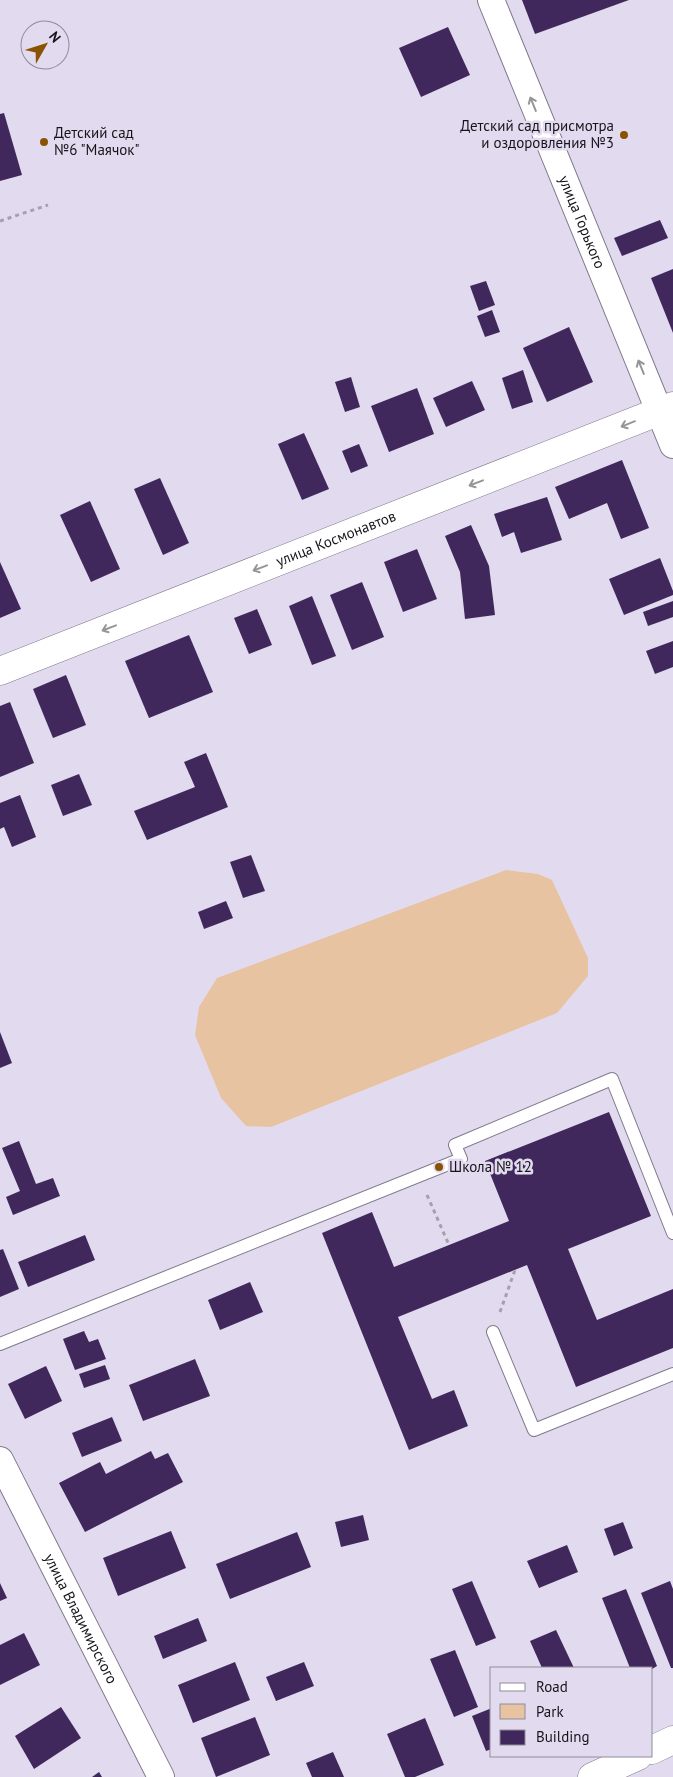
<svg xmlns="http://www.w3.org/2000/svg" width="673" height="1777" viewBox="0 0 673 1777" font-family="'PT Sans',sans-serif">
  <rect width="100%" height="100%" fill="#e2dbef"/>
  <path fill="#e7c3a1" d="M506 870 538 874 552 880 588 958V976L557 1013 271 1127 246 1126 221 1098 195 1035 199 1007 217 978Z"/>
  <g fill="#40285c">
    <path d="M522 0H629L535 34Z"/>
    <path d="M448 27 470 75 421 97 399 48Z"/>
    <path d="M4 113 22 175 0 181V114Z"/>
    <path d="M660 220 668 238 622 256 614 238Z"/>
    <path d="M673 269V333L651 278Z"/>
    <path d="M486 281 495 305 479 311 470 286Z"/>
    <path d="M492 310 500 332 485 337 477 316Z"/>
    <path d="M569 327 593 382 547 402 523 348Z"/>
    <path d="M523 370 533 402 512 409 502 378Z"/>
    <path d="M351 377 360 407 345 412 335 382Z"/>
    <path d="M472 381 485 410 446 427 433 398Z"/>
    <path d="M417 388 434 434 389 452 371 406Z"/>
    <path d="M304 433 329 489 302 500 278 444Z"/>
    <path d="M359 444 368 466 351 473 342 451Z"/>
    <path d="M622 460 649 528 621 539 607 503 569 519 555 487Z"/>
    <path d="M160 478 189 543 163 555 134 489Z"/>
    <path d="M547 497 562 540 521 553 514 532 502 537 494 514Z"/>
    <path d="M90 501 120 569 91 582 60 515Z"/>
    <path d="M471 525 489 566 495 615 465 619 460 572 445 536Z"/>
    <path d="M417 549 437 599 403 612 384 562Z"/>
    <path d="M660 558 673 591V595L624 615 609 579Z"/>
    <path d="M0 562 21 609 0 618Z"/>
    <path d="M362 582 384 637 352 650 330 595Z"/>
    <path d="M312 596 336 656 312 665 289 606Z"/>
    <path d="M673 601V617L648 626 643 612Z"/>
    <path d="M257 609 272 645 249 654 234 618Z"/>
    <path d="M189 635 213 692 149 718 125 661Z"/>
    <path d="M673 641V667L655 674 646 651Z"/>
    <path d="M66 675 86 725 53 738 33 689Z"/>
    <path d="M10 702 34 763 0 777V706Z"/>
    <path d="M206 753 228 807 147 840 134 811 195 787 184 762Z"/>
    <path d="M79 774 92 805 63 816 51 785Z"/>
    <path d="M20 795 36 837 12 847 4 827 0 829V803Z"/>
    <path d="M251 855 265 891 243 898 230 862Z"/>
    <path d="M226 901 233 918 204 929 198 912Z"/>
    <path d="M0 1032 12 1063 0 1068Z"/>
    <path d="M609 1112 651 1216 568 1249 597 1320 673 1289V1348L576 1387 527 1265 398 1317 432 1399 454 1390 468 1426 409 1450 322 1233 372 1212 394 1267 509 1221 485 1161Z"/>
    <path d="M19 1141 36 1184 53 1178 60 1196 13 1215 6 1197 20 1191 2 1148Z"/>
    <path d="M85 1235 95 1260 28 1287 18 1262Z"/>
    <path d="M3 1249 19 1289 0 1297V1250Z"/>
    <path d="M250 1282 263 1312 220 1330 208 1300Z"/>
    <path d="M84 1331 89 1342 98 1339 106 1359 75 1370 63 1339Z"/>
    <path d="M195 1359 210 1396 143 1421 129 1385Z"/>
    <path d="M105 1365 110 1379 84 1388 79 1374Z"/>
    <path d="M46 1366 62 1401 25 1419 8 1384Z"/>
    <path d="M112 1417 122 1441 82 1457 72 1433Z"/>
    <path d="M151 1451 155 1459 168 1453 183 1482 85 1532 59 1483 100 1462 106 1474Z"/>
    <path d="M363 1515 369 1540 341 1547 335 1522Z"/>
    <path d="M623 1522 633 1548 614 1556 604 1529Z"/>
    <path d="M171 1531 186 1568 118 1596 103 1558Z"/>
    <path d="M297 1532 311 1567 230 1599 216 1564Z"/>
    <path d="M567 1545 578 1572 539 1588 527 1561Z"/>
    <path d="M472 1581 496 1638 476 1646 452 1589Z"/>
    <path d="M670 1581 673 1589V1668H671L641 1593Z"/>
    <path d="M0 1583 7 1598 0 1601Z"/>
    <path d="M626 1589 657 1666 652 1669 630 1668 602 1598Z"/>
    <path d="M198 1618 207 1641 163 1659 154 1636Z"/>
    <path d="M556 1630 574 1668H542L530 1641Z"/>
    <path d="M24 1633 40 1665 0 1685V1645Z"/>
    <path d="M455 1650 478 1707 454 1717 430 1659Z"/>
    <path d="M235 1662 250 1700 193 1723 178 1685Z"/>
    <path d="M304 1662 314 1686 276 1701 266 1677Z"/>
    <path d="M61 1707 81 1738 34 1769 15 1736Z"/>
    <path d="M492 1708V1749L486 1751 472 1716Z"/>
    <path d="M255 1717 270 1755 216 1777 201 1738Z"/>
    <path d="M425 1718 444 1765 415 1777H405L387 1734Z"/>
    <path d="M333 1752 344 1777H312L306 1763Z"/>
    <path d="M99 1772 102 1777H92Z"/>
  </g>
  <g fill="none" stroke-linecap="round" stroke-linejoin="round">
    <g stroke="#80798b" stroke-width="14">
      <g id="service">
        <path d="M493 1332 534 1430 673 1374"/>
        <path d="M0 1344 461 1159 455 1145 612 1079 673 1233"/>
      </g>
    </g>
    <g stroke="#80798b" stroke-width="28">
      <g id="minor">
        <path id="s1" d="M491 0 673 445"/>
        <path id="s2" d="M0 1460 161 1777"/>
      </g>
    </g>
    <g stroke="#80798b" stroke-width="29">
      <g id="tertiary">
        <path id="s3" d="M0 671 673 406"/>
        <path d="M652 1750 673 1740"/>
        <path d="M592 1777 638 1756"/>
      </g>
    </g>
    <g stroke="#a59faf" stroke-width="3" stroke-dasharray="4 4" stroke-linecap="butt">
      <path d="M0 221 48 205"/>
      <path d="M427 1195 449 1245"/>
      <path d="M500 1312 515 1270"/>
    </g>
    <use href="#service" stroke="#fff" stroke-width="12"/>
    <use href="#minor" stroke="#fff" stroke-width="26"/>
    <use href="#tertiary" stroke="#fff" stroke-width="28"/>
  </g>
  <defs><path id="oneway-shaft" d="M-6 0H5M1.5-3L5.5 0L1.5 3" fill="none" stroke-width="1.6" stroke-linecap="round" stroke-linejoin="round" transform="scale(1.25)"/></defs>
  <g stroke="#969598">
    <use href="#oneway-shaft" transform="translate(533 104) rotate(-112)"/>
    <use href="#oneway-shaft" transform="translate(641 367) rotate(-112)"/>
    <use href="#oneway-shaft" transform="translate(628 424) rotate(158)"/>
    <use href="#oneway-shaft" transform="translate(476 483) rotate(159)"/>
    <use href="#oneway-shaft" transform="translate(260 568) rotate(159)"/>
    <use href="#oneway-shaft" transform="translate(109 628) rotate(159)"/>
  </g>
  <g fill="#895204" stroke="#e2dbef" stroke-width="2">
    <circle cx="624" cy="135" r="5"/>
    <circle cx="44" cy="142" r="5"/>
    <circle cx="439" cy="1167" r="5"/>
  </g>
  <g text-anchor="middle" stroke-width="5" stroke-linejoin="round" paint-order="stroke">
    <g font-size="15" fill="#16141a" stroke="#e2dbef" text-anchor="start">
      <text x="614" y="131" text-anchor="end">Детский сад присмотра<tspan x="614" dy="17">и оздоровления №3</tspan></text>
      <text x="54" y="138">Детский сад<tspan x="54" dy="17">№6 "Маячок"</tspan></text>
      <text x="449" y="1172">Школа № 12</text>
    </g>
    <g font-size="15" fill="#16141a" stroke="#e2dbef">
      <text dy="5" stroke="none"><textPath href="#s1" startOffset="240">улица Горького</textPath></text>
      <text dy="5" stroke="none"><textPath href="#s3" startOffset="361">улица Космонавтов</textPath></text>
      <text dy="5" stroke="none"><textPath href="#s2" startOffset="178">улица Владимирского</textPath></text>
    </g>
  </g>
  <rect x="490" y="1667" width="162" height="90" fill="#e2dbef" stroke="#908b9a"/>
  <rect x="500" y="1683" width="25" height="8" fill="#ffffff" stroke="#908b9a"/>
  <text x="536" y="1692" font-size="15" fill="#16141a">Road</text>
  <rect x="500" y="1704" width="25" height="15" fill="#e7c3a1" stroke="#908b9a"/>
  <text x="536" y="1717" font-size="15" fill="#16141a">Park</text>
  <rect x="500" y="1730" width="25" height="15" fill="#40285c" stroke="#908b9a"/>
  <text x="536" y="1742" font-size="15" fill="#16141a">Building</text>
  <g transform="translate(45 45) rotate(51)"><circle r="24" fill="#e2dbef" stroke="#908b9a"/>
  <path d="M0-4L9 19L0 12L-9 19Z" fill="#895204"/>
  <text y="-8" font-size="14" font-weight="bold" text-anchor="middle" fill="#16141a">N</text>
  </g>
</svg>
